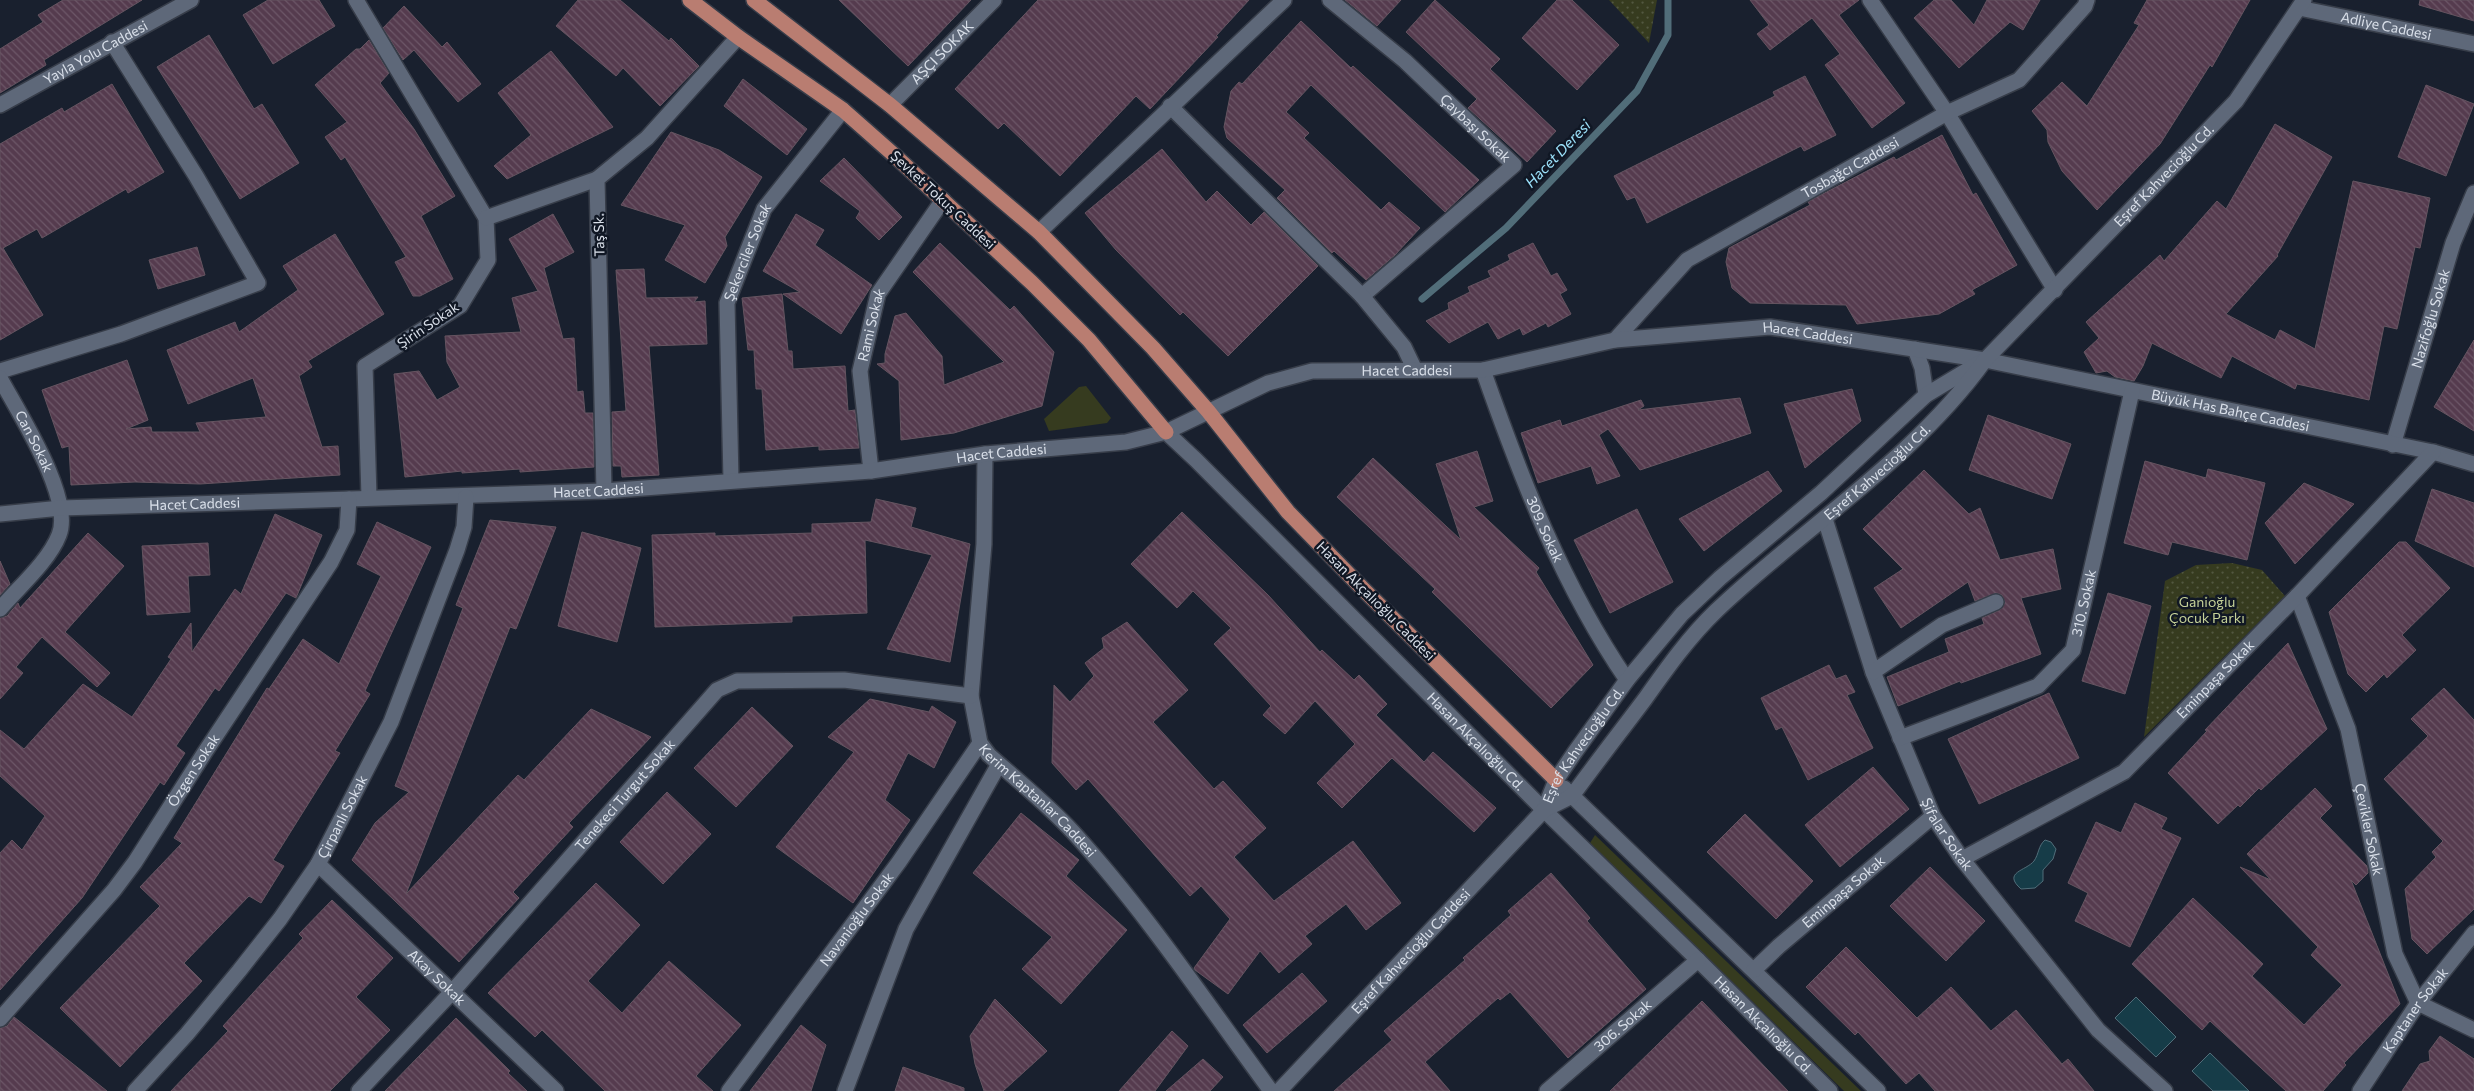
<svg xmlns="http://www.w3.org/2000/svg" width="2474" height="1091" viewBox="0 0 2474 1091" font-family="Commissioner,sans-serif">
  <defs>
    <pattern id="park-dots" width="8" height="8" patternUnits="userSpaceOnUse" patternTransform="scale(1.25)"><rect width="8" height="8" fill="#363b1f"/><path d="M2 2h.1M6 6h.1" fill="none" stroke="#525740" stroke-width="1.8" stroke-linecap="round"/></pattern>
    <pattern id="building-back-hatch" width="6" height="6" patternUnits="userSpaceOnUse" patternTransform="scale(1.25)"><rect width="6" height="6" fill="#553b4e"/><path d="M-1 5l2 2M0 0l6 6M5-1l2 2" fill="none" stroke="#6d5768"/></pattern>
  </defs>
  <rect width="100%" height="100%" fill="#19202e"/>
  <g fill="#363b1f">
    <path d="M1086 386 1111 418 1107 423 1049 431 1044 419 1079 387Z"/>
    <path d="M1595 835 1861 1091H1844L1590 843Z"/>
  </g>
  <g fill="url(#park-dots)">
    <path d="M1609 0H1657L1649 43Z"/>
    <path d="M2232 563 2262 570 2285 596 2144 737 2165 581 2196 565Z"/>
  </g>
  <g fill="#163c48" stroke="#516d79">
    <path d="M2045 840 2051 842 2056 849 2053 859 2043 870V881L2035 888 2021 889C2002 872 2026 871 2034 861 2039 854 2038 846 2045 840Z"/>
    <path d="M2136 997 2176 1037 2156 1057 2115 1018Z"/>
    <path d="M2210 1053 2249 1091H2213L2192 1071Z"/>
  </g>
  <g fill="none" stroke-linecap="round" stroke-linejoin="round">
    <path stroke="#516d79" stroke-width="7" d="M1422 299 1506 228 1637 91 1668 35V0"/>
  </g>
  <g fill="url(#building-back-hatch)" stroke="#655460">
    <path d="M63 0H142L44 60 46 65 0 93V49L43 22 38 15Z"/>
    <path d="M268 0H319L335 26 273 64 243 15Z"/>
    <path d="M578 0H620L669 41 671 38 699 66 660 106 623 68 616 76 556 26Z"/>
    <path d="M839 0H971L908 66Z"/>
    <path d="M1038 0H1249L1216 36 1218 37 1150 109 1136 96 1060 176 1004 123 998 129 955 89Z"/>
    <path d="M1345 0H1401L1377 26Z"/>
    <path d="M1435 0 1500 59 1490 69 1556 131 1527 162 1468 108 1477 99 1406 32Z"/>
    <path d="M1557 0H1572L1619 45 1577 90 1522 38Z"/>
    <path d="M1750 0H1859L1839 15 1905 103 1872 128 1825 65 1840 54 1812 18 1770 50 1757 34 1769 25Z"/>
    <path d="M1934 0H1951L1974 25 1987 0H2040L2023 30 2010 22 1959 68 1914 18Z"/>
    <path d="M2147 0H2250L2212 67 2210 65 2160 144 2097 210 2062 171 2048 142 2047 130 2032 111 2062 82 2087 106 2139 25 2134 23Z"/>
    <path d="M2420 0H2474V21L2419 5Z"/>
    <path d="M404 6 442 47 447 42 481 84 458 102 414 50 403 60 383 28Z"/>
    <path d="M1301 21 1351 68 1353 66 1479 180 1445 212 1311 85 1286 112 1309 133 1304 138 1381 210 1389 202 1420 228 1395 255 1366 280 1334 251 1332 253 1277 198 1285 190 1227 138 1224 127 1231 91 1239 82 1242 84Z"/>
    <path d="M209 35 254 109 262 104 299 163 240 199 157 67Z"/>
    <path d="M369 40 389 73 380 83 414 129 455 196 421 216 453 279 420 296H413L395 262 406 257 345 157 341 160 325 137 347 122 315 85 356 49H360Z"/>
    <path d="M551 51 613 127 507 179 494 166 531 135 498 93Z"/>
    <path d="M1805 76 1836 135 1804 151 1801 146 1647 223 1635 197 1627 200 1614 176 1775 96 1773 92Z"/>
    <path d="M743 79 807 129 787 155 724 106Z"/>
    <path d="M112 84 164 172 128 193 126 189 42 238 37 229 3 248 43 315 0 340V144L62 108 64 112Z"/>
    <path d="M2426 85 2474 104 2446 176 2398 157Z"/>
    <path d="M2275 124 2332 157 2277 255 2278 256 2226 314 2275 340 2280 330 2315 349 2353 181 2430 198 2420 248 2415 247 2397 329 2384 326 2369 400 2297 384 2295 389 2232 356 2221 378 2152 343 2143 366 2134 381 2115 377 2107 371 2096 373 2084 352 2099 338 2086 322 2160 255 2164 261 2217 201 2226 209Z"/>
    <path d="M671 132 719 150 762 177 725 237 727 246 705 283 665 260 685 225 621 205Z"/>
    <path d="M1942 135 1973 195 1976 193 2017 265 1972 290 1975 294 1939 314 1857 324 1846 305 1750 303 1732 288 1726 262 1729 248 1810 205 1808 202 1813 199 1894 157 1896 160Z"/>
    <path d="M1162 149 1206 202 1217 191 1251 225 1264 212 1318 266 1228 356 1183 312 1180 315 1116 250 1085 213Z"/>
    <path d="M844 158 902 217 879 240 856 218 860 211 820 181Z"/>
    <path d="M553 214 574 252 544 268 563 339 574 338 577 392 583 391 585 413H593L594 467 520 472V469L462 473V471L405 477 394 374 419 371 437 400 460 387 447 362 445 336 521 332 512 298 538 291 509 239Z"/>
    <path d="M796 214 824 230 815 245 872 285 841 334 783 294 800 292 763 271Z"/>
    <path d="M335 234 384 314 308 361 312 367 299 376 322 447 338 446 340 475 200 484 135 482 71 485 69 446 62 448 42 390 127 360 148 420 126 429 151 427 152 432H200L196 423 266 417 253 378 188 404 167 350 235 322 239 332 298 290 283 266Z"/>
    <path d="M940 243 1010 310 1014 306 1054 352 1042 406 954 433 901 440 899 381 877 364 885 363V354L895 316 906 313 942 356 944 385 1004 362 913 272Z"/>
    <path d="M1533 243 1551 276 1557 273 1567 290 1560 294 1571 314 1548 327 1546 323 1523 335 1520 328 1498 339 1488 322 1449 343 1426 321 1449 309 1448 303 1470 292 1468 287 1491 277 1488 271 1510 260 1508 255Z"/>
    <path d="M197 247 205 275 158 289 149 260Z"/>
    <path d="M644 269 646 298 698 297 694 302 705 301 707 344 649 346 659 475 622 477 621 466H613L612 412 626 411 616 270Z"/>
    <path d="M782 294 788 351H792L793 369 845 366 848 411 855 410 859 448 819 450V446L766 450 762 389H756L754 350H748L742 298Z"/>
    <path d="M2474 340V431L2434 407Z"/>
    <path d="M1852 389 1861 421 1805 468 1784 404Z"/>
    <path d="M1740 398 1751 433 1640 470 1608 429 1599 435 1620 476 1597 484 1591 466 1538 483 1521 433 1560 420 1562 426 1641 400 1644 406 1638 410Z"/>
    <path d="M1988 415 2071 444 2052 499 1969 470Z"/>
    <path d="M1477 451 1493 501 1474 507 1539 568 1536 572 1593 665 1551 708 1432 592 1435 589 1337 497 1373 458 1461 540 1436 464Z"/>
    <path d="M2145 461 2206 478 2208 469 2265 483 2247 560 2172 542 2168 555 2124 543Z"/>
    <path d="M1924 470 1969 514 1980 508 2000 560 2053 549 2061 589 2021 598 2041 654 1961 683 1960 681 1898 706 1887 677 1949 652 1945 639 1984 624 1982 618 2000 610 2005 603 2002 595 1997 593 1975 601 1968 582 1901 628 1874 588 1903 569 1863 529Z"/>
    <path d="M1768 471 1782 491 1704 551 1679 519Z"/>
    <path d="M2304 483 2354 504 2295 564 2265 523Z"/>
    <path d="M2432 489 2474 503V567L2415 541Z"/>
    <path d="M876 499 916 508 911 527 970 544 950 662 887 649 932 555 865 540 867 613 792 616V622L655 627 652 535 715 533V536L812 533V524L871 522Z"/>
    <path d="M1637 509 1673 582 1610 613 1574 540Z"/>
    <path d="M1182 512 1268 595 1320 652 1322 650 1354 680 1359 675 1387 704 1376 715 1424 762 1433 752 1496 808 1474 832 1392 758 1342 808 1317 783 1355 744 1315 701 1285 734 1263 715 1271 706 1214 644 1231 628 1193 591 1177 608 1131 564Z"/>
    <path d="M275 514 322 535 296 598 286 593 219 691 215 688 176 746 185 753 164 785 160 782 82 898 0 990V853L12 840 22 850 45 816 0 776V730L24 749 83 684 132 717 171 659 168 657 191 623 192 652 235 589 241 594Z"/>
    <path d="M490 520 556 527 516 629 510 627 406 894 518 775 524 780 591 709 651 737 569 823 573 827 513 892 519 898 459 962 352 860 375 823 409 792 395 786 463 608 456 605Z"/>
    <path d="M377 522 431 547 365 691 370 694 335 751 340 753 273 860 284 866 261 903 249 896 184 963 202 981 120 1067 60 1008 160 906 140 887 182 843 174 838 267 688 269 689 303 639 339 664 381 576 357 564Z"/>
    <path d="M582 532 641 548 617 642 558 626Z"/>
    <path d="M88 533 124 566 65 632 110 673 97 687 42 637 16 667 23 673 0 699V618L7 616 18 603 20 608Z"/>
    <path d="M2399 542H2406L2450 588 2402 635 2416 650 2387 678 2384 674 2366 692 2348 674 2329 612Z"/>
    <path d="M208 543 210 575 188 576 190 612 147 615 142 546Z"/>
    <path d="M0 561 10 584 0 595Z"/>
    <path d="M2108 593 2151 606 2125 694 2082 681Z"/>
    <path d="M1127 622 1188 690 1153 722 1214 789 1223 781 1266 828 1234 857 1274 901 1353 841 1401 903 1366 930 1346 904 1305 936 1312 944 1279 973 1260 951 1228 994 1195 970 1194 968 1230 919 1201 886 1190 896 1088 779 1076 790 1052 763 1054 685 1070 702 1094 676 1085 663 1104 648 1102 638Z"/>
    <path d="M2288 643 2327 729 2261 790 2259 788 2240 807 2238 805 2218 824 2168 773 2207 731 2205 730Z"/>
    <path d="M1829 665 1836 679 1846 675 1855 692 1847 695 1873 748 1808 780 1782 727 1776 730 1761 698Z"/>
    <path d="M2444 688 2474 720V909L2427 954 2412 939 2405 889 2436 857 2432 852 2443 841 2384 779 2428 736 2411 719Z"/>
    <path d="M2049 693 2079 758 1979 804 1948 739Z"/>
    <path d="M870 699 929 712 932 706 956 722 934 768 908 753 885 800 910 820 853 903 776 847 854 752 828 737Z"/>
    <path d="M752 707 793 746 736 807 694 768Z"/>
    <path d="M1873 767 1909 809 1840 867 1805 825Z"/>
    <path d="M2315 788 2332 806 2320 818 2367 866 2368 873 2356 885 2351 880 2400 1004 2344 1063 2346 1065 2323 1091H2286L2210 1021 2202 1030 2132 964 2193 898 2263 964 2252 976 2304 1025 2342 985 2311 955 2318 947 2240 867 2271 880 2247 854Z"/>
    <path d="M667 792 711 834 663 884 620 842Z"/>
    <path d="M2135 803 2167 818 2161 829 2181 838 2130 947 2075 921 2088 893 2068 883 2096 822 2121 833Z"/>
    <path d="M1021 813 1079 860 1066 876 1127 930 1061 1004 1022 969 1052 937 973 873Z"/>
    <path d="M1745 814 1813 881 1776 919 1707 852Z"/>
    <path d="M1930 867 1985 921 1946 961 1890 906Z"/>
    <path d="M1551 873 1590 918 1587 921 1646 989 1568 1058 1510 992 1500 1000 1498 998 1425 1062 1450 1091H1334L1392 1040 1384 1031 1465 960 1463 958 1511 915 1508 911Z"/>
    <path d="M596 883 640 925 588 981 622 1013 669 961 741 1025 696 1076 713 1091H605L542 1030 535 1037 488 993Z"/>
    <path d="M332 900 393 958 356 997 390 1030 330 1091H171L228 1031 223 1026 303 938 299 934Z"/>
    <path d="M1846 947 1917 1018 1951 987 1991 1031 2016 1010 2062 1064 2068 1059 2094 1091H1935L1919 1073 1906 1084 1858 1032 1855 1035 1806 987Z"/>
    <path d="M1302 973 1327 1001 1267 1053 1243 1025Z"/>
    <path d="M995 999 1047 1051 1003 1091H984L975 1064 970 1036Z"/>
    <path d="M1702 1001 1788 1091H1610Z"/>
    <path d="M14 1017 107 1091H0V1028L7 1026Z"/>
    <path d="M456 1018 510 1071 508 1073 527 1091H385Z"/>
    <path d="M801 1025 826 1045 811 1091H750Z"/>
    <path d="M1172 1031 1188 1046 1155 1091H1119Z"/>
    <path d="M2440 1036 2474 1059V1091H2402L2420 1064 2430 1061 2429 1051Z"/>
    <path d="M1203 1059 1223 1077 1210 1091H1166Z"/>
    <path d="M903 1067 964 1088V1091H895Z"/>
  </g>
  <g fill="none" stroke-linecap="round" stroke-linejoin="round">
    <g stroke="#373d49" stroke-width="18">
      <g id="minor">
        <path d="M356 0 486 218 488 260 460 306 365 366 369 497"/>
        <path id="s1" d="M1330 0 1405 61 1514 165 1362 296"/>
        <path d="M1870 0 1947 113 2055 290"/>
        <path id="s2" d="M2299 8 2474 44"/>
        <path id="s3" d="M0 105 191 0"/>
        <path id="s4" d="M890 105 994 0"/>
        <path d="M1170 106 1362 296 1404 347 1415 370"/>
        <path d="M486 218 597 179"/>
        <path d="M1039 232 1284 0"/>
        <path id="s5" d="M1615 340 1687 260 1947 113 2019 80 2085 6 2087 0"/>
        <path d="M1915 349 1922 368 1926 395"/>
        <path id="s6" d="M1483 370C1521 478 1562 585 1627 680"/>
        <path d="M0 371 121 334 258 283 196 176 112 42"/>
        <path id="s7" d="M0 378C18 412 74 498 59 535 49 561 18 588 0 609"/>
        <path id="s8" d="M1166 432 1196 460 1544 810 1698 960 1830 1091"/>
        <path id="s9" d="M2393 445 2453 243 2474 193"/>
        <path id="s10" d="M985 454 984 544 971 696 980 743 989 755C1017 780 1047 804 1073 832 1146 912 1207 1004 1271 1091"/>
        <path id="s11" d="M871 471 860 371 878 294 943 200"/>
        <path id="s12" d="M731 480 727 303 764 209 843 110"/>
        <path d="M604 491 597 179 647 138 738 37"/>
        <path id="s13" d="M0 514 61 508 604 491 871 471 985 454 1126 442 1166 432 1268 383 1312 371 1483 370 1615 340 1770 327 1985 360 2433 452 2474 464"/>
        <path id="s14" d="M1825 519 1873 672 1933 816 1962 859 2098 1030 2165 1091"/>
        <path id="s15" d="M2297 596 2348 729 2395 954 2418 1003 2474 1030"/>
        <path d="M1873 672 1942 625 1996 602"/>
        <path id="s16" d="M1900 738 2038 686 2073 650 2132 391"/>
        <path d="M1564 788 1878 1091"/>
        <path id="s17" d="M1544 810 1556 780 1575 752 1627 680 1682 614 1720 578 1821 493 1926 395 1981 362"/>
        <path id="s18" d="M1962 859 2124 772 2297 596 2433 452"/>
        <path id="s19" d="M318 864 556 1091"/>
        <path id="s20" d="M1754 970 1779 946 1933 816"/>
        <path id="s21" d="M0 1019 114 890 135 862 205 752 331 562 347 530 349 499"/>
        <path id="s22" d="M135 1091 187 1034 239 971 280 919 318 864 391 722 457 550 464 527 466 497"/>
        <path id="s23" d="M359 1091 452 992 717 690 737 681 844 680 971 696"/>
        <path id="s24" d="M729 1091 899 862 980 743"/>
        <path d="M845 1091 906 929 999 764"/>
        <path id="s25" d="M1279 1091 1544 810 1572 796C1596 763 1621 731 1645 699 1667 668 1689 637 1716 611 1804 527 1913 460 1985 360L2236 101 2304 0"/>
        <path id="s26" d="M1547 1091 1698 960"/>
        <path id="s27" d="M2360 1091 2418 1003 2474 933"/>
      </g>
    </g>
    <g stroke="#373d49" stroke-width="18">
      <g id="major">
        <path d="M690 0 738 37 843 110 894 155 1032 283 1089 340 1166 432"/>
        <path d="M754 0 890 105 1039 232 1153 348 1208 411 1288 512 1363 589 1556 780"/>
      </g>
    </g>
    <use href="#minor" stroke="#5e6879" stroke-width="15"/>
    <use href="#major" stroke="#b97d71" stroke-width="15"/>
  </g>
  <g text-anchor="middle" stroke-width="5" stroke-linejoin="round" paint-order="stroke">
    <g font-size="14" fill="#dae0ea" stroke="#101724">
      <text dy="5" stroke="none"><textPath href="#s2" startOffset="89">Adliye Caddesi</textPath></text>
      <text dy="5" stroke="none"><textPath href="#s3" startOffset="109">Yayla Yolu Caddesi</textPath></text>
      <text dy="5" stroke="none"><textPath href="#s4" startOffset="74">AŞÇI SOKAK</textPath></text>
      <text dy="5" stroke="none"><textPath href="#s1" startOffset="194">Çaybaşı Sokak</textPath></text>
      <text dy="5" stroke="none"><textPath href="#s5" startOffset="295">Tosbağcı Caddesi</textPath></text>
      <text dy="5" stroke="none"><textPath href="#s25" startOffset="1278">Eşref Kahvecioğlu Cd.</textPath></text>
      <text transform="translate(943 200) rotate(43)" y="5">Şevket Tokuş Caddesi</text>
      <text transform="translate(599 235) rotate(-91)" y="5">Taş Sk.</text>
      <text dy="5" stroke="none"><textPath href="#s12" startOffset="232">Şekerciler Sokak</textPath></text>
      <text dy="5" stroke="none"><textPath href="#s9" startOffset="132">Nazifoğlu Sokak</textPath></text>
      <text transform="translate(428 325) rotate(-34)" y="5">Şirin Sokak</text>
      <text dy="5" stroke="none"><textPath href="#s11" startOffset="148">Rami Sokak</textPath></text>
      <text dy="5" stroke="none"><textPath href="#s13" startOffset="1829">Hacet Caddesi</textPath></text>
      <text dy="5" stroke="none"><textPath href="#s13" startOffset="1424">Hacet Caddesi</textPath></text>
      <text dy="5" stroke="none"><textPath href="#s13" startOffset="2259">Büyük Has Bahçe Caddesi</textPath></text>
      <text dy="5" stroke="none"><textPath href="#s7" startOffset="72">Can Sokak</textPath></text>
      <text dy="5" stroke="none"><textPath href="#s13" startOffset="1004">Hacet Caddesi</textPath></text>
      <text dy="5" stroke="none"><textPath href="#s25" startOffset="865">Eşref Kahvecioğlu Cd.</textPath></text>
      <text dy="5" stroke="none"><textPath href="#s13" startOffset="599">Hacet Caddesi</textPath></text>
      <text dy="5" stroke="none"><textPath href="#s13" startOffset="195">Hacet Caddesi</textPath></text>
      <text dy="5" stroke="none"><textPath href="#s6" startOffset="171">309. Sokak</textPath></text>
      <text transform="translate(1376 601) rotate(45)" y="5">Hasan Akçalıoğlu Caddesi</text>
      <text dy="5" stroke="none"><textPath href="#s16" startOffset="246">310. Sokak</textPath></text>
      <text dy="5" stroke="none"><textPath href="#s18" startOffset="314">Eminpaşa Sokak</textPath></text>
      <text dy="5" stroke="none"><textPath href="#s8" startOffset="438">Hasan Akçalıoğlu Cd.</textPath></text>
      <text dy="5" stroke="none"><textPath href="#s17" startOffset="76">Eşref Kahvecioğlu Cd.</textPath></text>
      <text dy="5" stroke="none"><textPath href="#s21" startOffset="316">Özgen Sokak</textPath></text>
      <text dy="5" stroke="none"><textPath href="#s23" startOffset="398">Tenekeci Turgut Sokak</textPath></text>
      <text dy="5" stroke="none"><textPath href="#s10" startOffset="372">Kerim Kaptanlar Caddesi</textPath></text>
      <text dy="5" stroke="none"><textPath href="#s22" startOffset="345">Çirpanlı Sokak</textPath></text>
      <text dy="5" stroke="none"><textPath href="#s15" startOffset="245">Çevikler Sokak</textPath></text>
      <text dy="5" stroke="none"><textPath href="#s14" startOffset="339">Şifalar Sokak</textPath></text>
      <text dy="5" stroke="none"><textPath href="#s20" startOffset="119">Eminpaşa Sokak</textPath></text>
      <text dy="5" stroke="none"><textPath href="#s24" startOffset="214">Navanioğlu Sokak</textPath></text>
      <text dy="5" stroke="none"><textPath href="#s25" startOffset="192">Eşref Kahvecioğlu Caddesi</textPath></text>
      <text dy="5" stroke="none"><textPath href="#s19" startOffset="164">Akay Sokak</textPath></text>
      <text dy="5" stroke="none"><textPath href="#s27" startOffset="98">Kaptaner Sokak</textPath></text>
      <text dy="5" stroke="none"><textPath href="#s26" startOffset="100">306. Sokak</textPath></text>
      <text dy="5" stroke="none"><textPath href="#s8" startOffset="842">Hasan Akçalıoğlu Cd.</textPath></text>
    </g>
    <g font-size="14" fill="#c5d198" stroke="#101724">
      <text x="2207" y="607">Ganioğlu<tspan x="2207" dy="16">Çocuk Parkı</tspan></text>
    </g>
    <g font-size="15" font-style="italic" fill="#9ce2fb" stroke="#101724">
      <text transform="translate(1558 154) rotate(-46)" y="5">Hacet Deresi</text>
    </g>
  </g>
</svg>
